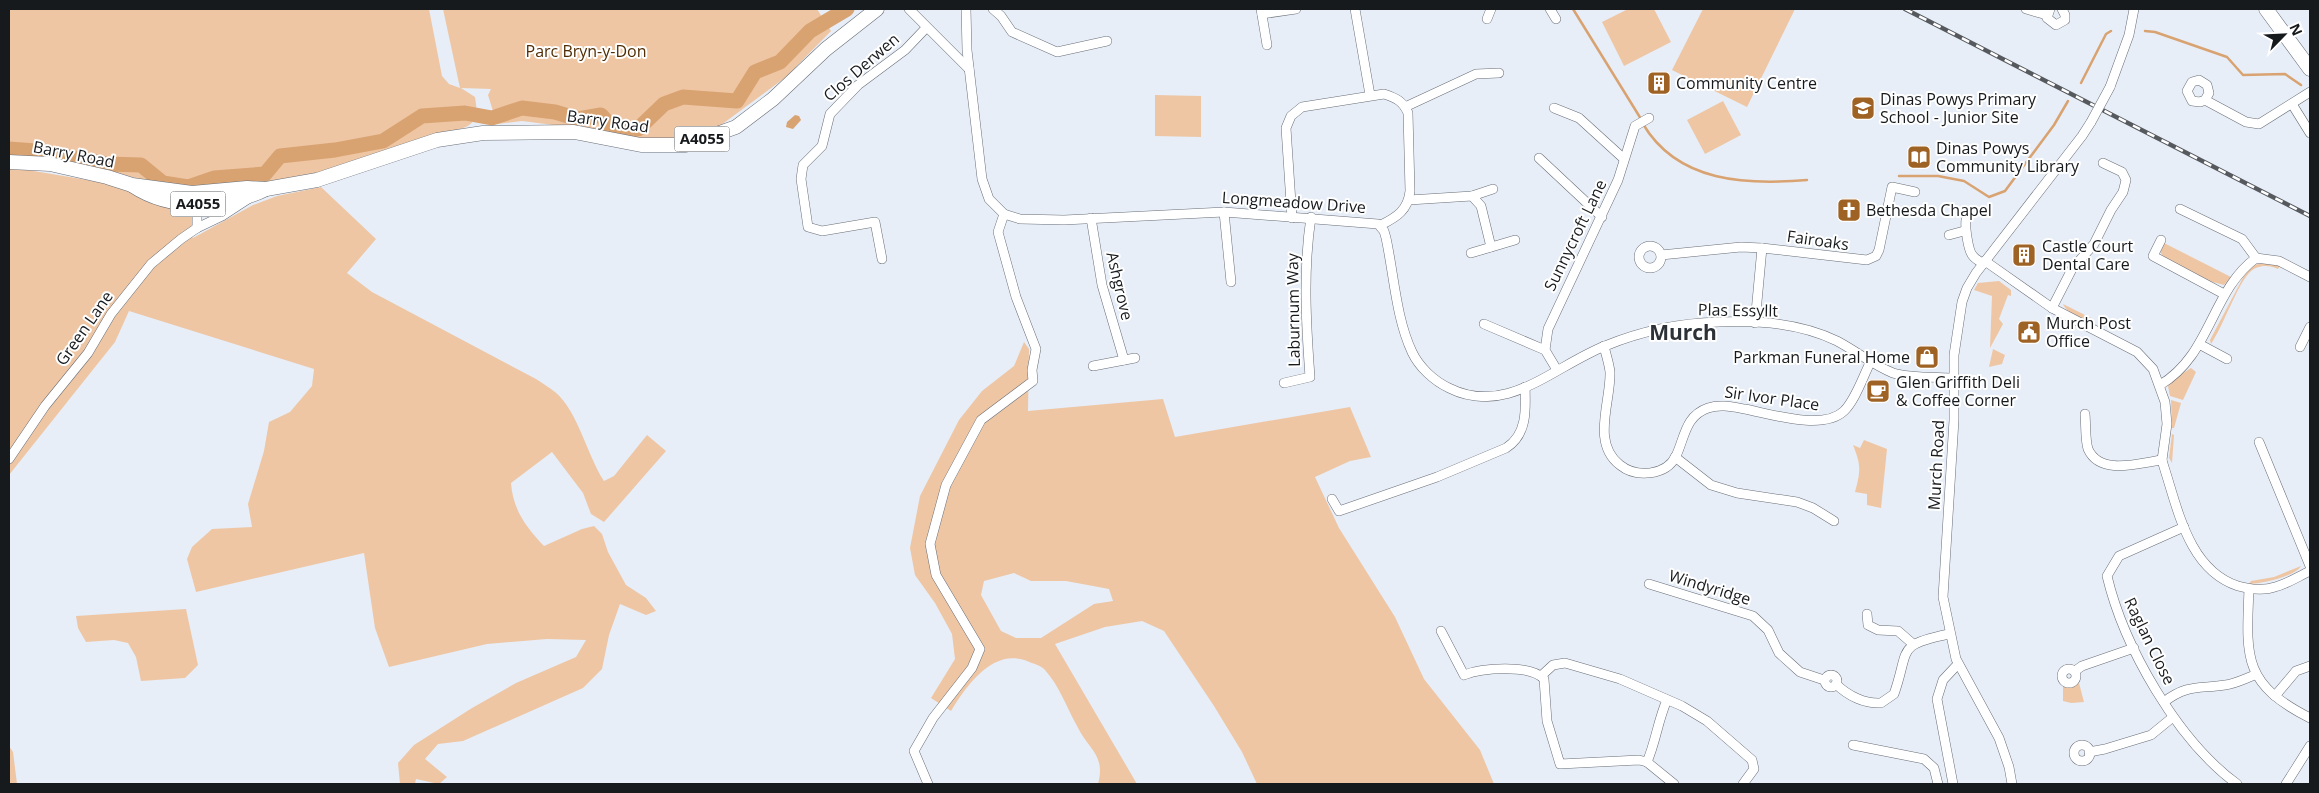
<svg xmlns="http://www.w3.org/2000/svg" width="2319" height="793" viewBox="0 0 2319 793" font-family="'Open Sans',sans-serif">
  <rect width="100%" height="100%" fill="#e7eef8"/>
  <g fill="#eec6a4" fill-rule="evenodd">
    <path d="M9 9H429L442 76 449 84 460 88 443 9H817L831 31 786 77 717 128 660 143 593 130 522 121 497 124 488 95 491 89 461 88 475 97C477 110 479 120 466 127L314 176 211 189 146 181 113 172 9 159Z"/>
    <path d="M1628 9H1654L1671 42 1624 66 1602 22Z"/>
    <path d="M1703 9H1795L1747 107 1672 70Z"/>
    <path d="M1155 95 1201 96V137L1155 136Z"/>
    <path d="M1723 101 1741 135 1705 154 1687 120Z"/>
    <path d="M16 168 117 185 187 209 194 214V224L188 231 193 238 253 205 277 196 321 187 376 239 347 273 372 292 536 379C542 383 549 387 555 392 578 411 587 455 604 481L614 476 647 435 666 451 604 522 591 514 583 493 552 452 511 483C513 510 526 527 544 546L582 529 594 526 602 534 608 552 626 585 646 598 656 611 646 615 620 604 609 635 602 669 583 688 463 741 438 744 425 759 447 777 439 784 416 779 415 784H400L398 763 414 745 472 708 516 683 576 657 586 640 547 639 487 644 389 667 375 628 364 553 196 592 187 559 192 547 212 529 252 527 248 504 264 451 269 422 290 412 312 386 314 369 129 311 115 342 9 475V169Z"/>
    <path d="M2164 243 2231 277 2224 285 2209 281 2163 257 2160 251Z"/>
    <path d="M2263 263H2271L2280 266 2278 269C2268 264 2256 265 2249 273 2237 286 2223 326 2211 344L2210 340 2246 272 2254 265Z"/>
    <path d="M1999 281 2011 290V296L2008 295 1999 319 2003 324 1990 348 1992 296 1974 290 1978 283Z"/>
    <path d="M2063 304 2093 319 2092 321C2083 322 2066 312 2063 304Z"/>
    <path d="M1024 342 1029 349 1028 411 1163 399 1175 437 1350 407 1371 457 1350 461 1315 477 1339 528 1395 617 1424 679 1480 750 1494 784H1257L1242 752 1214 706 1164 631 1142 621 1105 627 1055 644 1137 784H1098C1106 755 1088 749 1077 726 1066 706 1060 687 1045 670 1041 665 1033 664 1027 661 993 648 967 685 951 711L931 698 955 659 952 634 935 603 915 575 910 548 920 496 959 420 982 391 1014 366ZM1014 573 1031 581H1066L1109 589 1113 601 1094 604 1041 638H1016L1001 631 981 595 984 581Z"/>
    <path d="M1993 349 2005 355 2002 364 1989 367Z"/>
    <path d="M2191 368 2196 372 2183 400 2170 396 2168 386 2170 381Z"/>
    <path d="M2171 400 2181 403 2174 428H2172Z"/>
    <path d="M2172 434 2174 435 2172 463 2169 458Z"/>
    <path d="M1864 440 1887 449 1881 508 1867 505V494L1855 492C1861 471 1861 465 1853 445L1860 448Z"/>
    <path d="M2301 566C2296 576 2261 584 2249 584L2251 581 2274 577Z"/>
    <path d="M186 609 198 665 185 678 141 681 136 657 128 643 114 640 86 642 78 628 76 616Z"/>
    <path d="M2079 683 2084 702 2071 703 2063 701V684L2067 687H2073Z"/>
    <path d="M9 746 13 752 17 784H9Z"/>
  </g>
  <path fill="#d9a371" d="M795 115 799 116 801 120 793 129 786 127 787 122Z"/>
  <g fill="none" stroke-linecap="round" stroke-linejoin="round">
    <g stroke="#d9a371" stroke-width="2.5">
      <path d="M1573 9 1641 119"/>
      <path d="M2145 31 2155 32 2227 57 2243 75 2285 74 2301 85"/>
      <path d="M2081 83 2106 34 2111 31"/>
      <path d="M1643 124C1678 183 1747 185 1807 180"/>
      <path d="M1899 176H1938L1964 181 1989 197 2005 191 2054 125 2068 101"/>
    </g>
    <path stroke="#d9a371" stroke-width="15" d="M9 149 36 151 107 164 141 165 163 183 188 187 214 178 265 174 280 156 335 150 383 141 422 116 465 113 492 118 522 108 555 112 578 119 601 115 617 133 638 129 664 104 683 97 737 101 755 72 780 62 810 31 847 9"/>
    <g stroke="#696e77" stroke-width="10">
      <g id="minor">
        <path d="M909 9 969 69"/>
        <path d="M966 9 967 50 982 179 989 199 1004 214 1020 219 1064 220 1224 212 1378 224 1384 231 1386 238C1394 275 1396 318 1412 352 1419 367 1434 381 1449 388 1507 417 1554 366 1605 346 1641 331 1681 323 1719 322 1758 320 1802 324 1837 341 1856 351 1873 365 1893 373 1908 378 1937 377 1953 378"/>
        <path d="M993 9 1001 16 1012 32 1057 52 1107 41"/>
        <path d="M1261 9 1267 45"/>
        <path d="M1355 9 1370 95"/>
        <path d="M1550 9 1556 19"/>
        <path d="M2026 9 2047 15"/>
        <path d="M2050 9 2047 18 2056 25 2065 20V15L2062 9"/>
        <path d="M1262 14 1296 9"/>
        <path d="M1487 19 1491 9"/>
        <path d="M2110 87 2129 35 2134 9"/>
        <path d="M2205 100 2209 93 2207 85 2199 80 2192 82 2187 91 2192 101 2200 102 2205 100 2246 122 2259 124 2310 92"/>
        <path d="M2292 104 2310 133"/>
        <path d="M1405 107 1476 74 1499 73"/>
        <path d="M1554 108 1579 118 1623 158"/>
        <path d="M1539 158 1602 217"/>
        <path d="M1472 196 1493 189"/>
        <path d="M1409 200 1472 196 1481 206 1491 247"/>
        <path d="M190 204 197 213V228"/>
        <path d="M2180 209 2242 239 2256 258"/>
        <path d="M1224 212 1231 282"/>
        <path d="M1091 218 1102 285 1124 360"/>
        <path d="M1292 218 1286 128 1291 116 1302 107 1384 94C1396 98 1403 101 1408 113L1410 191C1408 210 1397 217 1381 225"/>
        <path d="M1966 220C1965 227 1968 251 1973 256 1975 259 1980 261 1983 264"/>
        <path d="M1949 235 1964 231"/>
        <path d="M2161 240 2153 256 2224 294"/>
        <circle cx="1650" cy="257" r="11"/>
        <path d="M1471 253 1515 240"/>
        <path d="M1661 255 1741 247 1762 248 1867 260 1876 256 1879 250 1892 187 1915 192"/>
        <path d="M882 259 875 222 822 231 808 227 801 179 803 165 822 146 830 114 858 85 905 50 926 28"/>
        <path d="M1985 261 2052 308 2137 352 2153 369 2165 402 2167 424 2162 460 2164 467C2178 510 2189 570 2238 586 2249 589 2263 591 2275 587 2287 584 2299 576 2310 571"/>
        <path d="M2052 308 2072 269 2094 244 2111 210 2123 192 2126 180 2122 172 2103 163"/>
        <path d="M1755 323 1762 248"/>
        <path d="M1484 324 1545 350"/>
        <path d="M2199 344 2227 359"/>
        <path d="M1604 346C1606 355 1609 363 1610 372 1611 402 1591 443 1620 465 1636 478 1666 476 1676 456 1685 437 1685 416 1708 408 1720 404 1733 407 1745 409 1771 414 1823 431 1844 411 1856 399 1863 376 1871 361"/>
        <path d="M2300 347 2310 327"/>
        <path d="M1093 366 1135 358"/>
        <path d="M1557 370 1545 350 1548 329 1618 180 1635 126 1649 118"/>
        <path d="M1284 383 1310 377C1306 323 1303 270 1311 217"/>
        <path d="M2160 385C2211 355 2211 291 2256 258L2279 261 2310 277"/>
        <path d="M2085 414C2086 424 2085 439 2088 449 2100 476 2139 463 2162 460"/>
        <path d="M2259 442 2310 566"/>
        <path d="M1675 457 1711 485 1737 493 1797 502 1813 508 1834 521"/>
        <path d="M9 459 45 406 88 353 111 314 151 264 181 239 197 228 222 216 248 199"/>
        <path d="M1332 499 1339 511 1437 477 1506 448C1527 435 1526 410 1525 387"/>
        <path d="M2184 527 2119 556 2107 576C2124 647 2177 740 2237 784"/>
        <path d="M1649 584 1753 616 1768 630 1779 653 1800 672 1824 680"/>
        <path d="M2249 589C2246 658 2243 684 2310 718"/>
        <path d="M1867 614 1868 625 1878 630 1898 631 1913 644"/>
        <path d="M1441 631 1464 675C1481 668 1530 664 1544 679L1547 721 1560 764 1639 760 1647 762 1674 784"/>
        <circle cx="2069" cy="676" r="7"/>
        <path d="M2075 671 2082 666 2134 648"/>
        <circle cx="1831" cy="681" r="6"/>
        <path d="M1541 676 1553 665 1565 663 1620 679 1682 706 1707 721 1752 760 1754 769 1743 784"/>
        <path d="M1836 684C1848 696 1865 704 1881 703L1894 694C1910 649 1895 645 1949 634"/>
        <path d="M2275 696 2296 671 2310 666"/>
        <path d="M2164 702C2187 684 2199 689 2225 685 2235 684 2246 678 2255 675"/>
        <path d="M1853 745 1924 759 1934 768 1938 784"/>
        <circle cx="2082" cy="753" r="8"/>
        <path d="M2089 752 2105 749 2151 735 2173 717"/>
        <path d="M1647 762C1656 741 1658 720 1667 700"/>
        <path d="M928 784 914 751 933 718 972 668 980 649 936 575 930 544 946 485 981 420 1033 381 1032 370 1036 349 1016 297 998 232 1004 214"/>
        <path d="M1953 784 1937 699 1943 680 1958 664"/>
        <path d="M2012 784 2009 767 1999 738 1956 659 1943 597 1954 420V355L1962 302 1967 288 1976 273 2082 136 2091 122"/>
        <path d="M2286 784 2310 746"/>
      </g>
    </g>
    <g stroke="#696e77" stroke-width="15">
      <g id="primary">
        <path d="M2266 9 2310 69"/>
        <path d="M9 162 50 164 107 177 132 185 192 193 247 188 266 189 317 180 437 140 483 133 574 132 641 145H686L736 127 773 99 826 49 877 9"/>
        <path d="M133 186C171 211 226 209 266 189"/>
      </g>
    </g>
    <use href="#minor" stroke="#fff" stroke-width="9"/>
    <use href="#primary" stroke="#fff" stroke-width="14"/>
    <g stroke="#565a5f" stroke-width="4.5">
      <path id="rail" d="M1905 9 2310 216"/>
    </g>
    <use href="#rail" stroke="#fff" stroke-width="2.5" stroke-dasharray="8" stroke-linecap="butt"/>
    <g stroke="#696e77" stroke-width="10" stroke-linecap="butt">
      <path id="minor-bridge" d="M2091 122 2110 87"/>
    </g>
    <use href="#minor-bridge" stroke="#fff" stroke-width="9"/>
  </g>
  <defs>
    <g id="building-square" transform="scale(1.25)"><rect x="-9" y="-9" width="18" height="18" rx="4" fill="#9e6224" stroke="#fff"/><path d="M-4-6H4V6H1V3H-1V6H-4ZM-2.5-4.3h1.7v1.8h-1.7ZM.8-4.3h1.7v1.8H.8ZM-2.5-1h1.7V.8h-1.7ZM.8-1h1.7V.8H.8Z" fill="#fff"/></g>
    <g id="school-square" transform="scale(1.25)"><rect x="-9" y="-9" width="18" height="18" rx="4" fill="#9e6224" stroke="#fff"/><path d="M0-5L7-2L0 1L-7-2ZM-4 1L0 2.5L4 1V4Q0 6-4 4Z" fill="#fff"/></g>
    <g id="library-square" transform="scale(1.25)"><rect x="-9" y="-9" width="18" height="18" rx="4" fill="#9e6224" stroke="#fff"/><path d="M-6-4Q-3-5.5-.7-3.5V5Q-3 3-6 4ZM6-4Q3-5.5 .7-3.5V5Q3 3 6 4Z" fill="#fff"/></g>
    <g id="church-square" transform="scale(1.25)"><rect x="-9" y="-9" width="18" height="18" rx="4" fill="#9e6224" stroke="#fff"/><path d="M-1.2-6h2.4v3.5h3.3v2.4h-3.3V6h-2.4V-.1h-3.3v-2.4h3.3Z" fill="#fff"/></g>
    <g id="civic-square" transform="scale(1.25)"><rect x="-9" y="-9" width="18" height="18" rx="4" fill="#9e6224" stroke="#fff"/><path d="M-.6-6.5H3V-4.5H.6V-3L4-1V1h2V6H-6V1h2V-1L-.6-3ZM-1.2 2.5V6h2.4V2.5Z" fill="#fff"/></g>
    <g id="shop-square" transform="scale(1.25)"><rect x="-9" y="-9" width="18" height="18" rx="4" fill="#9e6224" stroke="#fff"/><path d="M-5-2.5h2.3a2.7 3.5 0 0 1 5.4 0H5L5.5 6h-11ZM-1.5-2.5h3a1.5 2.3 0 0 0-3 0Z" fill="#fff"/></g>
    <g id="cafe-square" transform="scale(1.25)"><rect x="-9" y="-9" width="18" height="18" rx="4" fill="#9e6224" stroke="#fff"/><path d="M-5.5-4.5H6V0H3Q3 3.5 0 3.5H-2.5Q-5.5 3.5-5.5 0ZM3-3.2v2h1.7v-2ZM-6 4.5H4V6H-6Z" fill="#fff"/></g>
  </defs>
  <g fill-rule="evenodd">
    <use href="#building-square" x="1659" y="83"/>
    <use href="#school-square" x="1863" y="108"/>
    <use href="#library-square" x="1919" y="157"/>
    <use href="#church-square" x="1849" y="210"/>
    <use href="#building-square" x="2024" y="255"/>
    <use href="#civic-square" x="2029" y="332"/>
    <use href="#shop-square" x="1927" y="357"/>
    <use href="#cafe-square" x="1878" y="391"/>
  </g>
  <g text-anchor="middle" stroke-width="4" stroke-linejoin="round" paint-order="stroke">
    <g fill="#fff" stroke="#5d5f61" stroke-width="1">
      <rect x="674.5" y="126.5" width="55" height="25" rx="4"/>
      <rect x="170.5" y="191.5" width="55" height="25" rx="4"/>
    </g>
    <g font-size="15" font-weight="bold" fill="#171a1d">
      <text x="702" y="144">A4055</text>
      <text x="198" y="209">A4055</text>
    </g>
    <g font-size="16" fill="#512d04" stroke="#fff">
      <text x="586" y="57">Parc Bryn-y-Don</text>
    </g>
    <g font-size="16" fill="#171a1d" stroke="#fff">
      <text transform="translate(861 67) rotate(-41)" y="6">Clos Derwen</text>
      <text transform="translate(608 121) rotate(8)" y="6">Barry Road</text>
      <text transform="translate(74 154) rotate(11)" y="6">Barry Road</text>
      <text transform="translate(1294 202) rotate(4)" y="6">Longmeadow Drive</text>
      <text transform="translate(1575 235) rotate(-64)" y="6">Sunnycroft Lane</text>
      <text transform="translate(1818 240) rotate(8)" y="6">Fairoaks</text>
      <text transform="translate(1120 286) rotate(77)" y="6">Ashgrove</text>
      <text transform="translate(1293 310) rotate(-91)" y="6">Laburnum Way</text>
      <text transform="translate(1738 310) rotate(1)" y="6">Plas Essyllt</text>
      <text transform="translate(84 328) rotate(-55)" y="6">Green Lane</text>
      <text transform="translate(1772 398) rotate(8)" y="6">Sir Ivor Place</text>
      <text transform="translate(1936 465) rotate(-87)" y="6">Murch Road</text>
      <text transform="translate(1710 587) rotate(17)" y="6">Windyridge</text>
      <text transform="translate(2150 641) rotate(64)" y="6">Raglan Close</text>
    </g>
    <g font-size="16" fill="#171a1d" stroke="#fff" text-anchor="start">
      <text x="1676" y="89">Community Centre</text>
      <text x="1880" y="105">Dinas Powys Primary<tspan x="1880" dy="18">School - Junior Site</tspan></text>
      <text x="1936" y="154">Dinas Powys<tspan x="1936" dy="18">Community Library</tspan></text>
      <text x="1866" y="216">Bethesda Chapel</text>
      <text x="2042" y="252">Castle Court<tspan x="2042" dy="18">Dental Care</tspan></text>
      <text x="2046" y="329">Murch Post<tspan x="2046" dy="18">Office</tspan></text>
      <text x="1910" y="363" text-anchor="end">Parkman Funeral Home</text>
      <text x="1896" y="388">Glen Griffith Deli<tspan x="1896" dy="18">&amp; Coffee Corner</tspan></text>
    </g>
    <g font-size="21" font-weight="bold" fill="#2c3138" stroke="#fff">
      <text x="1683" y="340">Murch</text>
    </g>
  </g>
  <rect width="2319" height="793" fill="none" stroke="#171a1d" stroke-width="20"/>
  <g transform="translate(2284 35) rotate(66)" stroke="#ffffff" stroke-width="4" paint-order="stroke">
  <path d="M0-4L9 19L0 12L-9 19Z" fill="#171a1d"/>
  <text y="-8" font-size="14" font-weight="bold" text-anchor="middle" fill="#171a1d">N</text>
  </g>
</svg>
